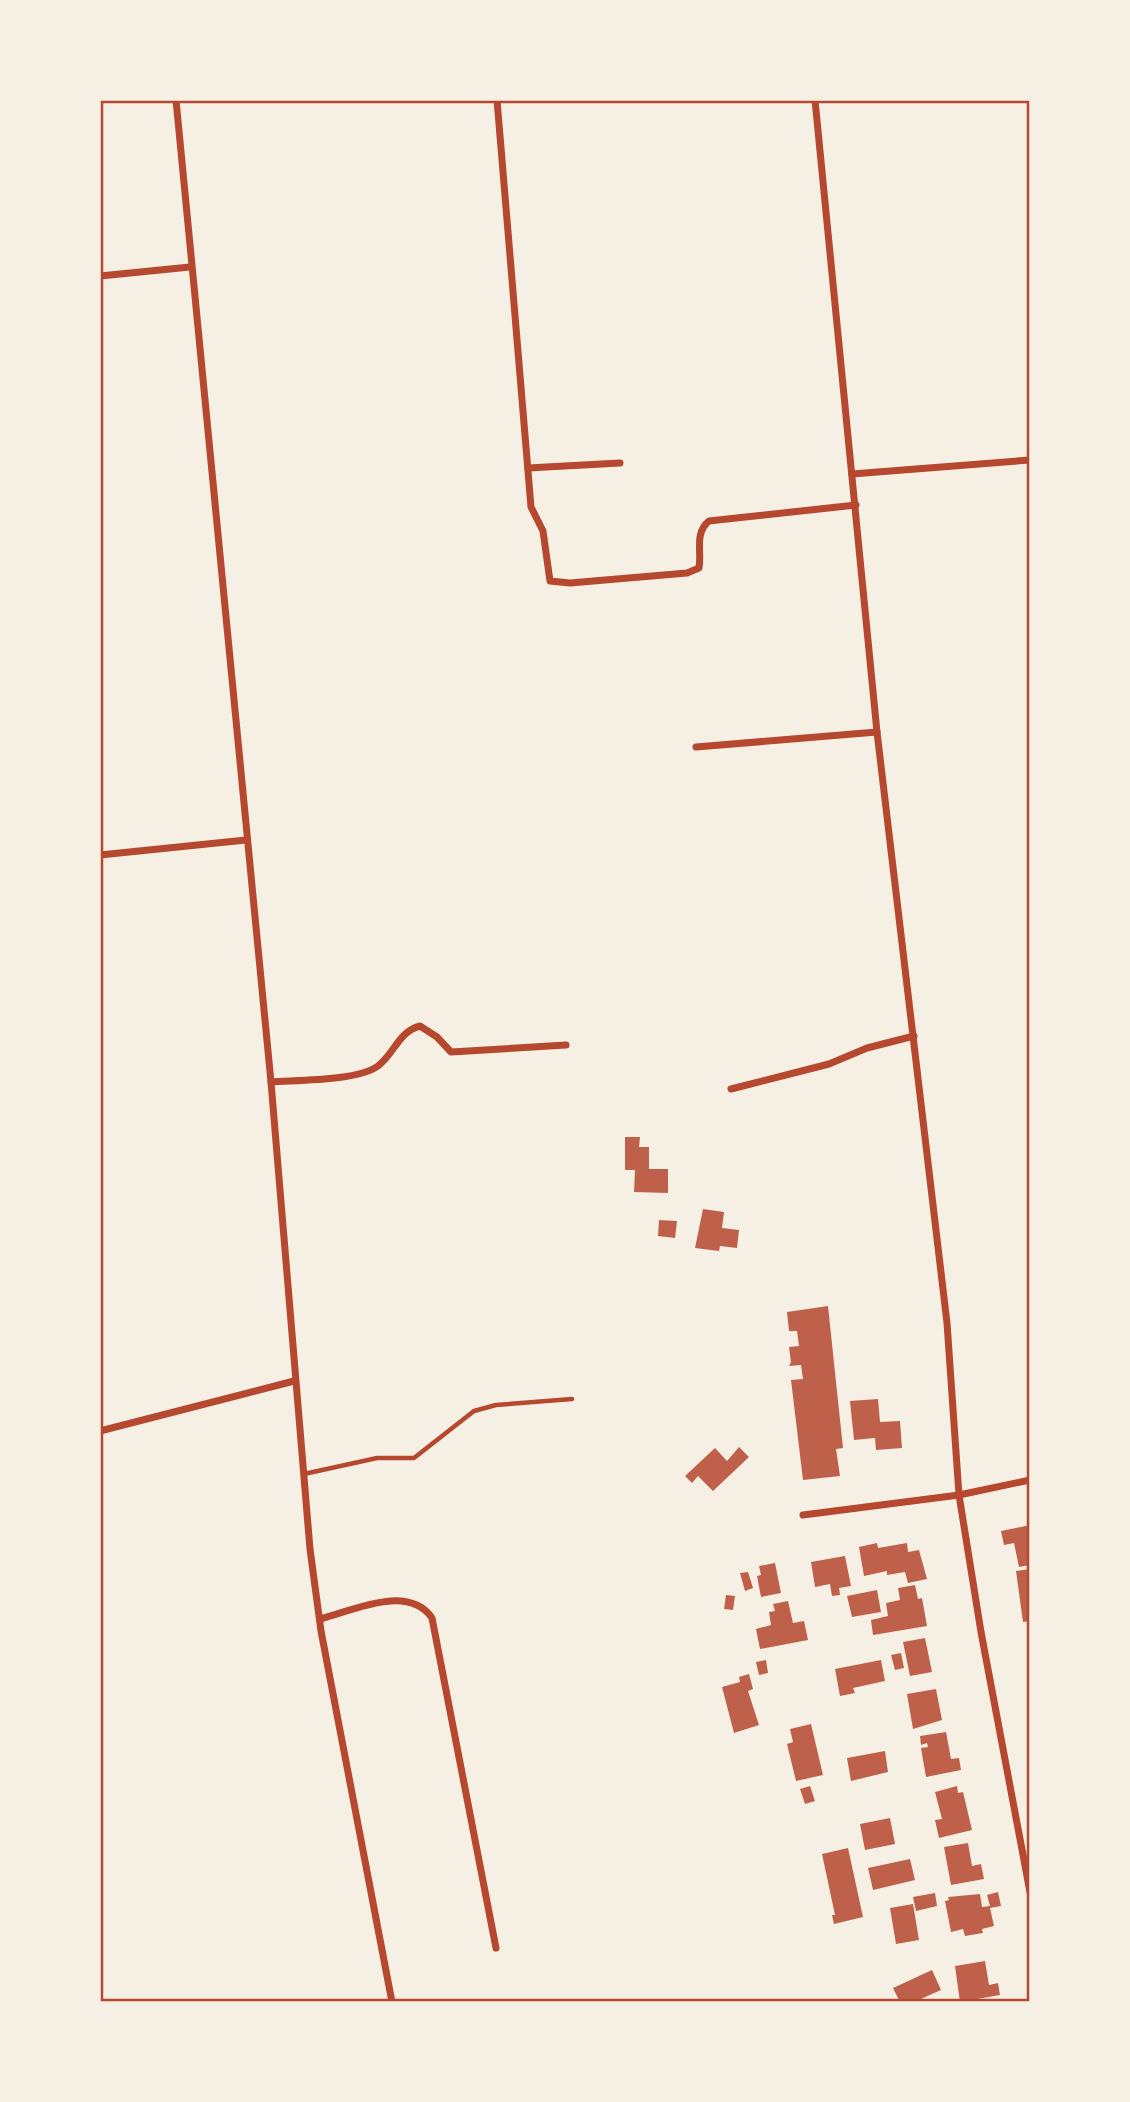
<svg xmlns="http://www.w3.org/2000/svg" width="1130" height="2102" viewBox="0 0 1130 2102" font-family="Helvetica,sans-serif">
  <rect width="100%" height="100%" fill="#f6efe4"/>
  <g fill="#bf614a">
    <path d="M625 1137H640L639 1147H649V1169H668V1193L634 1192 635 1170H625Z"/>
    <path d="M703 1209 724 1212 722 1228 739 1230 737 1248 720 1246 719 1251 695 1248Z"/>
    <path d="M659 1220 677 1221 675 1238 658 1236Z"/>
    <path d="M828 1306 843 1448 836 1449 840 1476 803 1480 791 1380 803 1379 801 1365 789 1366 791 1362 789 1347 799 1346 797 1331H789L787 1312Z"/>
    <path d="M878 1399 880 1422 900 1421 902 1448 876 1450 875 1438 854 1440 850 1401Z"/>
    <path d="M739 1447 749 1457 713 1491 698 1476 692 1483 685 1476 715 1448 727 1461Z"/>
    <path d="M1030 1525V1565L1019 1567 1014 1543 1004 1545 1001 1531Z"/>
    <path d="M877 1543 878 1548 907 1543 908 1552 919 1550 927 1579 908 1583 905 1572 887 1575V1571L864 1576 859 1547Z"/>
    <path d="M845 1556 851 1586 839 1588 840 1595 832 1596 830 1584 815 1587 811 1562Z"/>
    <path d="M775 1563 781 1593 761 1597 757 1576 761 1575 759 1566Z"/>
    <path d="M1030 1569V1621L1023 1622 1016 1571Z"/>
    <path d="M748 1572 753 1588 745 1591 740 1573Z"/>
    <path d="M915 1585 918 1599 922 1598 927 1626 873 1635 871 1620 888 1616 886 1603 900 1600 898 1588Z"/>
    <path d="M877 1590 881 1612 852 1617 847 1596Z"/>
    <path d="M726 1595 735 1596 733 1610 724 1609Z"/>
    <path d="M788 1601 793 1623 804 1621 808 1640 760 1649 756 1629 771 1625 769 1612 775 1611 773 1604Z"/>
    <path d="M925 1638 932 1672 910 1676 903 1642Z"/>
    <path d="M901 1653 904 1668 895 1670 891 1655Z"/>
    <path d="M766 1660 768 1673 759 1675 756 1662Z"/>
    <path d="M881 1660 885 1681 853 1688 855 1693 840 1696 835 1669Z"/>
    <path d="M749 1674 753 1689 748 1691 759 1725 734 1733 722 1687 740 1682 739 1677Z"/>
    <path d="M936 1689 942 1720 913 1729 907 1694Z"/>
    <path d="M811 1724 823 1775 796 1781 787 1744 793 1742 790 1729Z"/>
    <path d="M946 1732 951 1759 959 1758 961 1770 926 1777 921 1748 928 1747 927 1743 921 1745 920 1736Z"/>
    <path d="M885 1751 888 1772 851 1781 847 1758Z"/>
    <path d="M810 1786 815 1801 805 1804 800 1789Z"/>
    <path d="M957 1786 958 1793 963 1792 972 1830 939 1838 935 1820 942 1819 935 1792Z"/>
    <path d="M890 1818 895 1844 865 1850 860 1824Z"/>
    <path d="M968 1843 972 1866 981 1864 984 1879 951 1885 944 1847Z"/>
    <path d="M848 1848 863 1917 834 1924 832 1915H835L822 1854Z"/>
    <path d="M910 1859 915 1880 873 1890 868 1868Z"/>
    <path d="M998 1892 1001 1906 990 1908 994 1926 982 1929 983 1933 965 1936 963 1929 951 1932 945 1901 949 1900 948 1897 980 1894 982 1907 990 1906 987 1895Z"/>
    <path d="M935 1893 937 1906 916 1911 913 1897Z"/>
    <path d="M913 1904 919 1940 896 1944 890 1908Z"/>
    <path d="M985 1961 989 1985 998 1983 1000 1995 960 2002 955 1966Z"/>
    <path d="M932 1970 941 1990 914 2002H900L893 1988Z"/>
  </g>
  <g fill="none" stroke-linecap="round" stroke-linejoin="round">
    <path stroke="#b5482f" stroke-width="4.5" d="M304 1474 377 1458H414L474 1411 496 1405 572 1399"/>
    <g stroke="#b5482f" stroke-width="7">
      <path d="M176 100 271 1082 310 1549 321 1631 392 2002"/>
      <path d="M497 100 531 507 543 531 550 581 570 583 687 573 699 568C702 552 694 533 709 521L856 505"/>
      <path d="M815 100 877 732 947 1323 959 1495 981 1632 1030 1892"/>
      <path d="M100 276 190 267"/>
      <path d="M528 468 620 463"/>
      <path d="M852 474 1030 460"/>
      <path d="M696 747 877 732"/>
      <path d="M100 855 246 840"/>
      <path d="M271 1082C297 1080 357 1081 378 1066 395 1053 398 1032 420 1026L437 1037 451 1052 566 1045"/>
      <path d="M731 1089 829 1064 867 1048 914 1036"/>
      <path d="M100 1431 294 1381"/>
      <path d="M803 1515 959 1495 1030 1480"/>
      <path d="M320 1619C352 1611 408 1583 432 1618L496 1948"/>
    </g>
  </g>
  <rect width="1130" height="2102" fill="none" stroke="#f6efe4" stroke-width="203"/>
  <rect x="102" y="102" width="926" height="1898" fill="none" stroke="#b5482f" stroke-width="2.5"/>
</svg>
